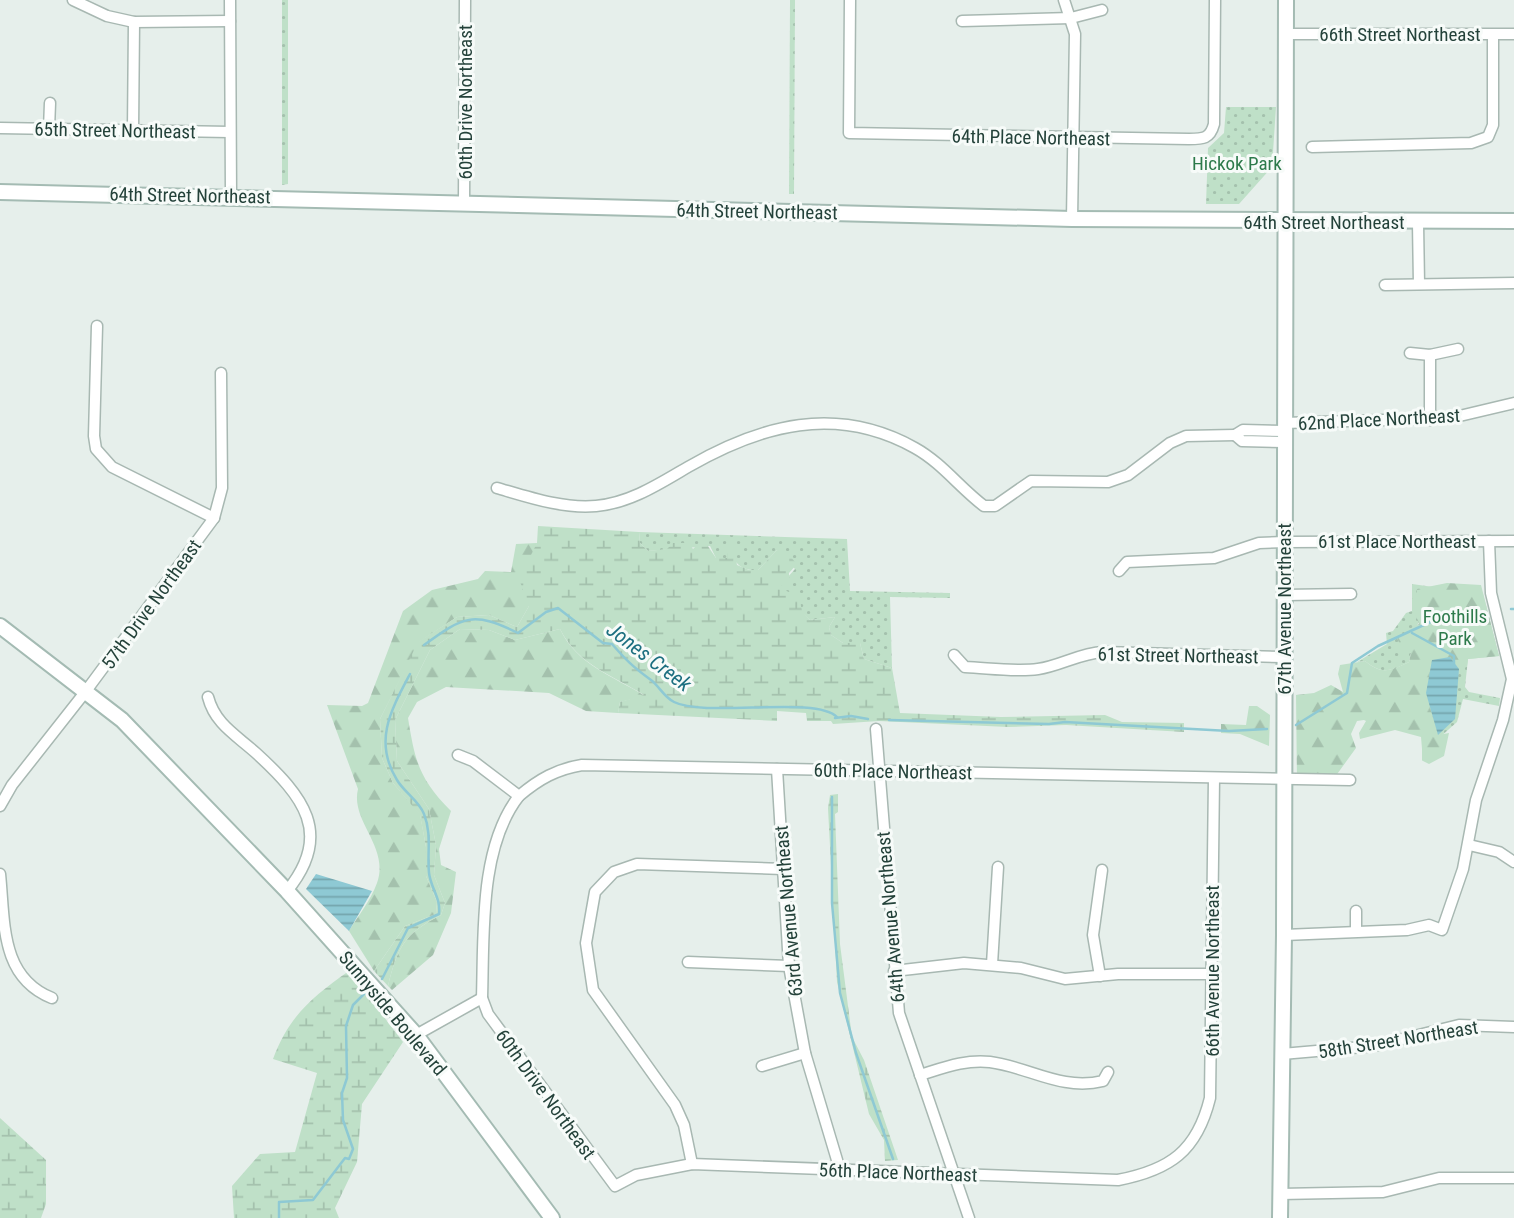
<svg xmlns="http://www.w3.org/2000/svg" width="1514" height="1218" viewBox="0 0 1514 1218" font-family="'Roboto Condensed',sans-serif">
  <defs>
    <pattern id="grass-dots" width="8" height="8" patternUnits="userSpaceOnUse" patternTransform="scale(1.75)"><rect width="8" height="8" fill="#bfe0c8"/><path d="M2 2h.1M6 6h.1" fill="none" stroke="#a4c1ad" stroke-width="1.8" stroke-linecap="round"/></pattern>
    <pattern id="forest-firs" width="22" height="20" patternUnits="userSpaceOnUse" patternTransform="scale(1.75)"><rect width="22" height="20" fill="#bfe0c8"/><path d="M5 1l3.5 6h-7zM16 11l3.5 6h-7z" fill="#a4c1ad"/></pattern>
    <pattern id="wetland-marsh" width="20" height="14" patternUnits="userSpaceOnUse" patternTransform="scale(1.75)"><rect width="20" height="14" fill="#bfe0c8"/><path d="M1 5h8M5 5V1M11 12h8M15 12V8" fill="none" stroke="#a4c1ad"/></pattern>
    <pattern id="water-rules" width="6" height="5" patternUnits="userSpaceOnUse" patternTransform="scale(1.75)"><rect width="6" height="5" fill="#8ec9d4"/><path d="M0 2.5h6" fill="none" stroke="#74a5ad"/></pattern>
  </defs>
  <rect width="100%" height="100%" fill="#e6efeb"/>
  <g fill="url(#grass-dots)">
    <path d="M282 0H288V184L282 185Z"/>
    <path d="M790 0H795L794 194H789Z"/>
    <path d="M1226 107H1276L1272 167 1239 204H1206L1208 148 1224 133Z"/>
    <path d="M639 532 847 539 850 591 950 593V598L890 597 892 668 864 659 860 643H843L831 635 829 627 835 617 810 620 778 588 795 569 777 550 758 570C740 571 735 563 728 548V558H716L710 546 648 551 640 543Z"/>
    <path d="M1412 584 1483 594 1499 656 1468 659 1465 687 1469 692 1500 698 1499 706 1463 699 1457 722 1439 738 1437 752 1422 761V615L1416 628 1397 637 1411 653 1409 662C1391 671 1382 675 1365 661L1357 662 1387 644 1386 633 1393 631 1406 613 1412 611Z"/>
  </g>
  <g fill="url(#forest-firs)">
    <path d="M537 543 529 606 517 627 489 615 457 617 419 642 380 719 382 758 393 783 420 814 426 847V876L437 902 436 914 405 926 374 971 349 931C358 916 371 900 377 883 390 847 350 821 358 789L327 705 362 706 368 703 403 611 432 590 478 579 485 571 511 572 516 544Z"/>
    <path d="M1447 583 1481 585 1499 656 1468 659 1467 666 1459 669 1450 657 1432 661 1426 694 1438 735 1449 733 1444 756 1429 764 1423 761 1421 737 1395 730 1360 739 1359 733 1366 721 1364 720 1357 721 1351 734 1356 748 1335 777 1297 782 1296 695 1314 693 1331 685 1343 692 1338 674 1340 665 1365 661C1382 675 1390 671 1409 662L1411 653 1402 651 1397 637 1419 624 1414 611 1417 589Z"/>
    <path d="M460 629 489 630 515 640 560 629C577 665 613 676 645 696L620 702 618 713 586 711 549 693 446 687 417 702 408 718C415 761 419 779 451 811L439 849 441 865 456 872 451 913 433 955 392 990 388 986C398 946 404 934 441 915L445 903 434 875 436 845 429 809 397 761 395 720 430 650Z"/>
    <path d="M1249 706H1257L1270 715 1269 746 1240 734 1221 733V724L1246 725Z"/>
  </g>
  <g fill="url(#wetland-marsh)">
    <path d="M538 526 639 532 640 543 648 551 667 549 673 543H689L693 549 703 539 716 558H727L728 548 734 547 737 565 749 570H758L777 550 786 552 797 564 789 573V580L779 588 799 596 802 611 810 620 835 617 829 627 831 635 843 643H860L864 659 892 668 900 713 1001 717 1105 715 1122 722 1184 723V732L1066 725 1008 727 879 721 833 724 831 721H807L806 713 777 711V721L618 713 620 702 644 695C612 675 578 665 560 629L515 640 489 630 460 629 430 650 395 720 397 761 429 809 436 845 434 875 445 903 441 915C404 934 398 946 388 986L374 971 405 926 436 914 437 902 426 876V847L420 815 393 783 382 758 380 719 418 642 457 617 489 615 517 627 529 606 519 579 537 543Z"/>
    <path d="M838 794V812L835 814 840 944 852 1037 864 1060 898 1160 885 1161 884 1140 869 1114 837 982 828 808 830 795Z"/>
    <path d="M349 971 403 1042 362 1104 357 1162 335 1208 339 1218H234L232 1186 260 1154 295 1152 317 1073 273 1059C289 1016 312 997 349 971Z"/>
    <path d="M0 1118 46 1160V1204L41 1218H0Z"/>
  </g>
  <g fill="url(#water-rules)">
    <path d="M1450 657 1459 669 1455 719 1438 735 1426 693 1432 660Z"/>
    <path d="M316 874 372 891 349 931 306 889Z"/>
  </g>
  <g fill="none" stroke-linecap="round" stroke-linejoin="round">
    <g stroke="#8ec9d4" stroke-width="2.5">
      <path d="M1511 609H1514"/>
      <path d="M1412 633 1454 656V664"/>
      <path d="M424 645C464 616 473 611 518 633L546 612 558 608 603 643 612 644C626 660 633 667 651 680 659 686 664 697 674 702 706 718 816 695 837 717"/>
      <path d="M835 718 851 716 868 719"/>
      <path d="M889 720 1049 724 1065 722 1229 731 1267 729"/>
      <path d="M1296 725 1347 693 1352 663 1378 646 1450 613 1482 612"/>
      <path d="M832 797V903L840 993 856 1053 893 1159"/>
      <path d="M382 979 408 928 439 914C441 898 431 889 429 873 427 853 432 834 424 814 419 801 404 792 397 780 373 741 391 710 410 674"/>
      <path d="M279 1218V1202L313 1200 345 1158 349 1159 353 1149 343 1120 342 1093 347 1078 346 1026 353 1005 366 992"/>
    </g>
    <g stroke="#a8b8b2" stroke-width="13">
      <g id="street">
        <path d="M73 0 107 16 134 22 230 21"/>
        <path d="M230 0 231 195"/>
        <path d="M850 0 849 133 1189 139C1203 139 1210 139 1214 124L1215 0"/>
        <path d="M1064 0 1075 34 1072 219"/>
        <path d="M962 21 1071 18 1102 10"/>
        <path d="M1286 34H1514"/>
        <path d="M0 128 230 132"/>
        <path d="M49 129 50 103"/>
        <path d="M133 130 134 22"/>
        <path d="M1312 147 1471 143 1488 137 1493 125V35"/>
        <path d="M464 204 465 0"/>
        <path d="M1418 223 1419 284"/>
        <path d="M1385 285 1514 283"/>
        <path d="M97 326 94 436 96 449 112 467 214 518"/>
        <path d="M1410 353 1430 355 1458 349"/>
        <path d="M1430 355V420"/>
        <path d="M1284 423 1451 418 1514 403"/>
        <path d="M1284 442 1242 441 1235 435 1243 430 1284 431"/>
        <path d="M497 488C528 497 563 509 596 506 630 503 659 484 688 467 761 425 836 404 915 448 942 463 960 488 984 506H995L1031 481 1108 482 1128 475 1170 443 1186 436 1235 435"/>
        <path d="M1119 571 1127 562 1214 558 1259 543 1285 542 1514 541"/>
        <path d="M1284 595 1351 594"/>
        <path d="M954 655 965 667C989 668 1015 672 1038 669 1060 666 1080 653 1103 652L1283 657"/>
        <path d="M208 697C215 724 236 735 256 753 303 796 334 834 287 891"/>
        <path d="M876 729 899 1013 969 1218"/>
        <path d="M458 755 473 761 519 796C539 779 557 769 582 765L1350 780"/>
        <path d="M777 769 789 966 805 1053 840 1170"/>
        <path d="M519 796C479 847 484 934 482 998L488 1014 615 1186 636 1175 692 1164 1118 1180C1170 1170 1197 1151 1210 1098L1214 778"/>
        <path d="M0 806 12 785 86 691 214 518 222 488 221 373"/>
        <path d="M1469 845 1499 852 1514 862"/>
        <path d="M0 874C5 923 0 977 52 998"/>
        <path d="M1356 911V931"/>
        <path d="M1284 935 1407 930 1429 925 1442 930 1463 869 1476 800 1503 720 1512 679 1491 593 1489 541"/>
        <path d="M688 962 789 966"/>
        <path d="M992 964 998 867"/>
        <path d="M894 971 964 963 1021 968 1065 979 1118 974H1211"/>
        <path d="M1100 976 1093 935 1102 870"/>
        <path d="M416 1035 482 998"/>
        <path d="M1282 1054 1374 1046 1459 1025 1514 1027"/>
        <path d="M762 1066 805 1053"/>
        <path d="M920 1075C943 1068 966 1059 990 1062 1029 1067 1061 1091 1103 1081L1108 1072"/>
        <path d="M692 1164 684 1125 675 1105 593 990 586 943 595 892 614 872 637 864 783 869"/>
        <path d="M1280 1194 1383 1192 1439 1178H1514"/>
      </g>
    </g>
    <g stroke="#a4bbb3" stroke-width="18">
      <g id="secondary">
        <path d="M0 192 1072 219 1514 221"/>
        <path d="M0 626 122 720 287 891 416 1035 552 1218"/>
        <path d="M1280 1218 1284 935 1286 0"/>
      </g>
    </g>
    <use href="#street" stroke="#fff" stroke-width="10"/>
    <use href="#secondary" stroke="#fff" stroke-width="14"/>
  </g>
  <g text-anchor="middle" stroke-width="6" stroke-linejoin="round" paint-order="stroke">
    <g font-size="19" fill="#24423a" stroke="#f7fbf9">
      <text x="1400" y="41">66th Street Northeast</text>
      <text transform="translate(465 102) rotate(-90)" y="7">60th Drive Northeast</text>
      <text transform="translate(115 130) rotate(1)" y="7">65th Street Northeast</text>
      <text transform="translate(1031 137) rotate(1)" y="7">64th Place Northeast</text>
      <text transform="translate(190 195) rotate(1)" y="7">64th Street Northeast</text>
      <text transform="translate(757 211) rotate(1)" y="7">64th Street Northeast</text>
      <text x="1324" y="229">64th Street Northeast</text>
      <text transform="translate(1379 419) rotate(-3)" y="7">62nd Place Northeast</text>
      <text x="1397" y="548">61st Place Northeast</text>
      <text transform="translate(151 604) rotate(-54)" y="7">57th Drive Northeast</text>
      <text transform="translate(1284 609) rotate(-90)" y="7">67th Avenue Northeast</text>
      <text transform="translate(1178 655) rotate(1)" y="7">61st Street Northeast</text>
      <text transform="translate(893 771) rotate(1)" y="7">60th Place Northeast</text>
      <text transform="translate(788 911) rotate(-95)" y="7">63rd Avenue Northeast</text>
      <text transform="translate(890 917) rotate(-95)" y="7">64th Avenue Northeast</text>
      <text transform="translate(1212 971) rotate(-90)" y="7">66th Avenue Northeast</text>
      <text transform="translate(393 1013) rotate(50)" y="7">Sunnyside Boulevard</text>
      <text transform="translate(1398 1039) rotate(-9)" y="7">58th Street Northeast</text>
      <text transform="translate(546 1094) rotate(54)" y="7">60th Drive Northeast</text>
      <text transform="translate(898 1172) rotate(2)" y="7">56th Place Northeast</text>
    </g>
    <g font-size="19" fill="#2d7a4b" stroke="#f7fbf9">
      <text x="1237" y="170">Hickok Park</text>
      <text x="1455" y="623">Foothills<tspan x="1455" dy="22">Park</tspan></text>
    </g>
    <g font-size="21" font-style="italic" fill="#1c6f80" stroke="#f7fbf9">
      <text transform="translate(649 657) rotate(37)" y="7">Jones Creek</text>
    </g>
  </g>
</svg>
